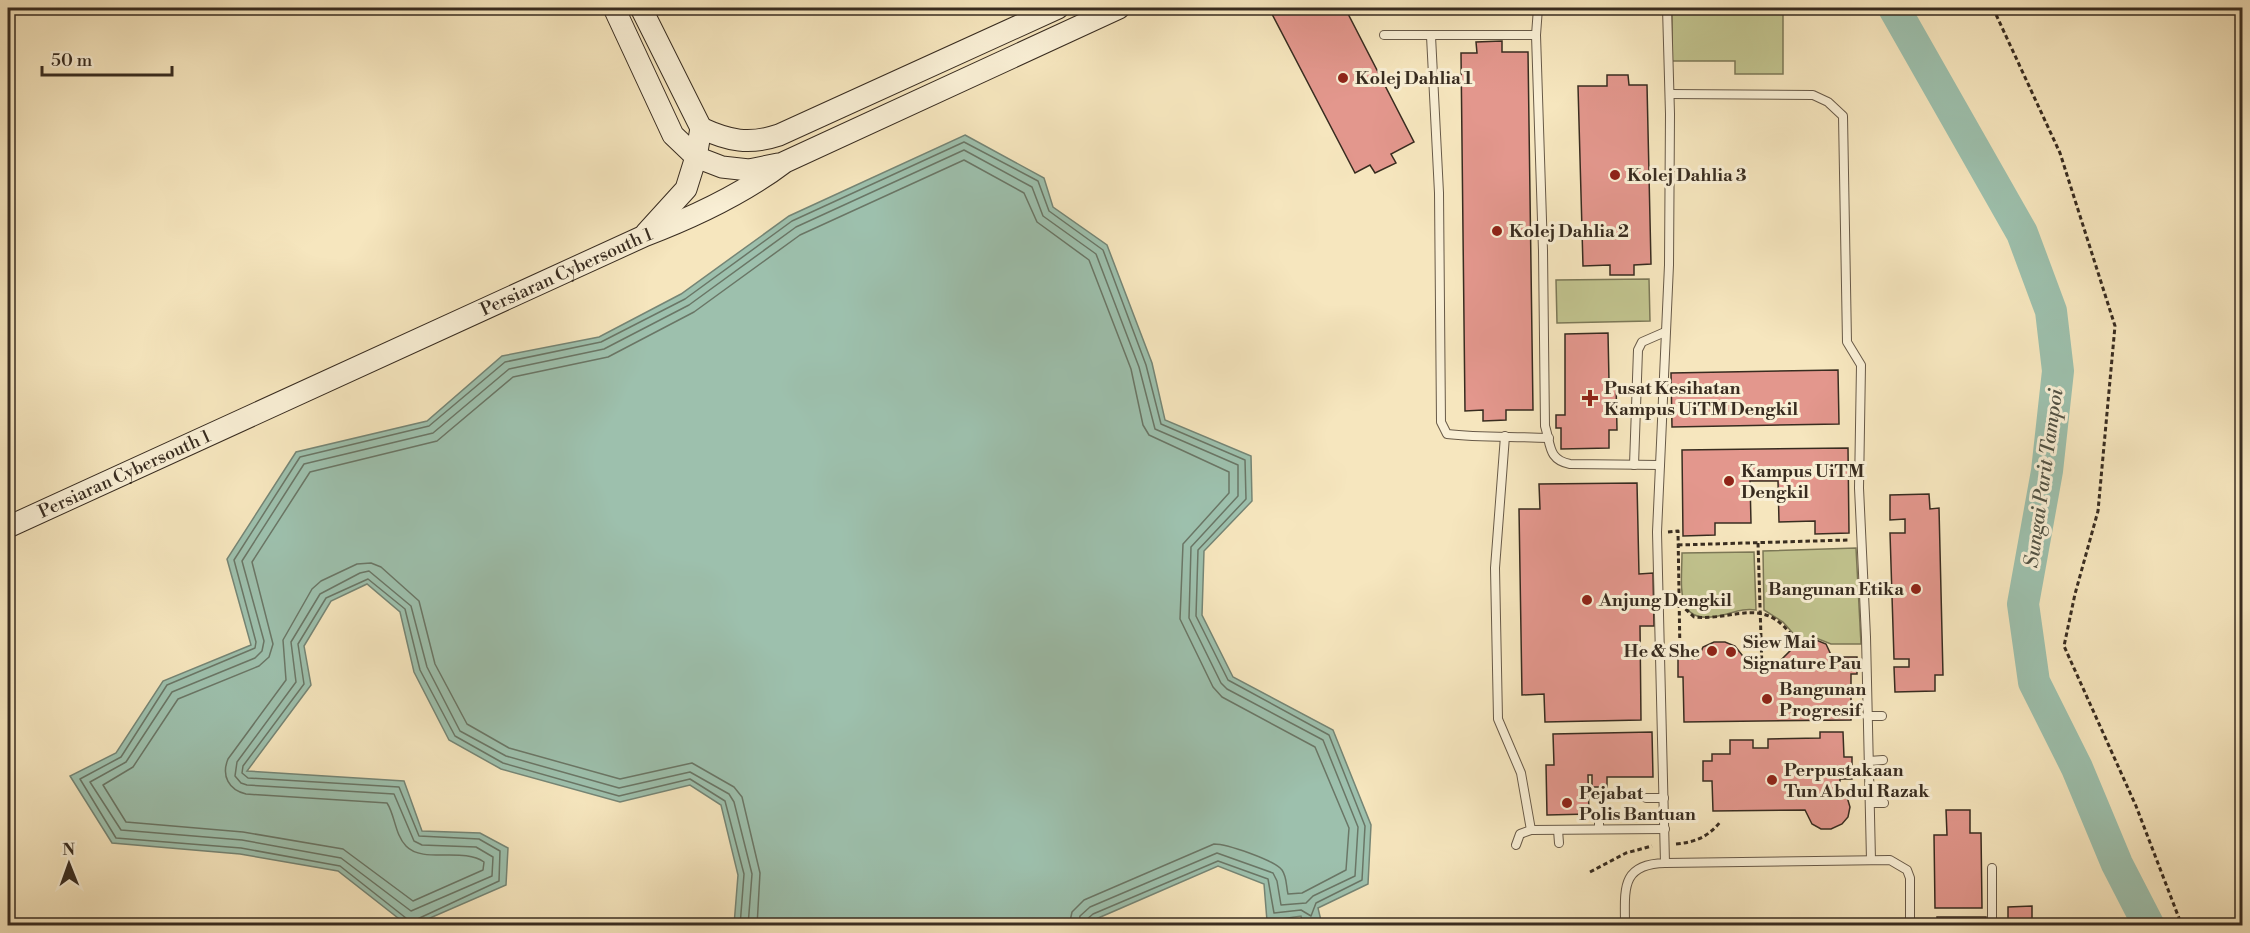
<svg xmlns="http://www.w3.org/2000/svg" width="2250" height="933" viewBox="0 0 2250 933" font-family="'Libre Bodoni',serif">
  <rect width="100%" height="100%" fill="#f6e6be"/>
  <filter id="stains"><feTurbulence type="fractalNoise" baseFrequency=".00333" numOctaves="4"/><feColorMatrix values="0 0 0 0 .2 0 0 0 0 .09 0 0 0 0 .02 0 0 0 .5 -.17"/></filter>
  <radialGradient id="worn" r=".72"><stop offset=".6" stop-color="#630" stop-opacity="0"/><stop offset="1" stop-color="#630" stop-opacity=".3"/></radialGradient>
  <g fill="#c1c38e" stroke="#7c7857" stroke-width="1.5">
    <path d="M1672 8H1783V74H1735V61H1672Z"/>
    <path d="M1649 279 1650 321 1557 323 1556 280Z"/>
    <path d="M1856 548 1861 644H1831L1816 638 1799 640 1783 622 1764 610 1763 551Z"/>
    <path d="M1754 552 1756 610C1744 608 1735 612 1723 615 1673 628 1682 586 1682 553Z"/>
  </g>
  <path fill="#9dc0ad" stroke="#758575" stroke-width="1.5" d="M965 135 1044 178 1053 207 1107 245 1152 363 1165 420 1251 456 1252 501 1204 551 1202 615 1233 677 1333 730 1371 825 1368 884 1318 908 1322 925H1303L1301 916 1267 921 1264 884 1218 866 1096 919 1089 925H734L738 875 721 805 690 785 620 802 501 769 449 740 414 672 400 612 367 584 331 601 304 646 311 685 247 771 404 781 422 831 480 833 508 848 506 885 414 925H407L338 871 240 854 112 843 70 776 116 753 163 681 251 645 227 559 296 452 427 421 502 356 599 337 681 294 789 216Z"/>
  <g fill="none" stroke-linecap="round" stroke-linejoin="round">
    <g stroke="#6a7666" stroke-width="1.5">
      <path d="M740 926 744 874 725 801 690 779 619 796 503 763 455 736 420 670 405 609 368 579 326 598 298 644 304 684 243 766 242 773 248 778 399 787 419 836 479 839 500 851 499 881 411 922 340 866 241 848 116 838 80 779 121 757 167 685 255 648 256 642 234 560 300 457 429 426 505 362 601 342 685 299 792 221 964 142 1038 181 1049 211 1103 250 1146 365 1161 424 1245 460 1246 499 1198 550 1196 616 1228 680 1329 735 1365 826 1362 880 1316 903 1311 916 1301 910 1274 913 1268 879 1218 861 1093 914 1086 920V926"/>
      <path d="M748 926 752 874 734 802 729 794 690 772 619 788 506 756 460 731 427 667 411 606 369 571 360 573 320 594 291 642 296 682 237 762 235 776 241 783 247 785 394 794 414 841 422 845 476 847 493 857 492 876 411 911 341 858 242 840 121 830 90 782 126 762 172 692 255 658 262 651 264 641 242 561 304 464 433 433 509 369 604 349 689 305 796 227 964 150 1032 187 1043 216 1096 254 1139 367 1155 429 1238 465V496L1191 547 1189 618 1221 683 1227 689 1323 740 1358 827 1355 876 1313 896 1306 903 1281 905 1277 881 1273 873 1217 853 1090 907 1080 916 1078 926"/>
      <path d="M757 926 760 873 742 797 734 787 692 763 620 779 509 748 467 724 435 664 419 601 381 567 371 563 357 564 321 581 312 589 283 640 286 680 228 759C221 776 229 790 246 794L387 803C395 815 395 835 406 846 423 864 463 847 484 862L483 870 413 901 343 849 243 832 126 822 103 785 133 767 178 699 259 666 269 657 273 644 252 562 310 472 437 441 513 377 608 357 694 312 800 235 964 160 1024 193 1037 222 1089 260 1131 369 1143 425 1149 435 1229 472V493L1183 544 1180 619 1213 687 1222 697 1315 747 1349 828 1346 870 1302 893 1288 894C1286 886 1287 877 1282 870 1274 860 1227 844 1214 844L1084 900 1072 912 1069 926"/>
    </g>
    <path stroke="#9dc0ad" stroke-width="32" d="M1894 8 2022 233 2051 311 2058 371 2047 471 2023 604 2034 682 2077 768 2117 864 2149 926"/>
  </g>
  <g fill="#e3978d" stroke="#382c20" stroke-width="1.5">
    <path d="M1284 8H1345L1414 142 1391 154 1396 163 1375 173 1370 165 1355 173 1272 14Z"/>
    <path d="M1502 41V52H1528L1533 410H1506V420L1483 421V410L1465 411 1461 53H1477L1476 42Z"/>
    <path d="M1607 75H1628L1629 85H1647L1651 264 1634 265V275H1610V265L1583 266 1578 86H1607Z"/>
    <path d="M1608 333 1609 381H1616L1617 430H1609V448L1561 449V428H1556V415H1565V334Z"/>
    <path d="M1838 370 1839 424 1672 427 1671 373Z"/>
    <path d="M1848 448 1849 533 1815 534V521L1779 522 1778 481H1750L1751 523H1715V535L1683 536 1682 450Z"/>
    <path d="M1637 483 1639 574 1653 573 1654 626H1640L1641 720 1545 722 1544 694 1522 695 1519 509H1540L1539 484Z"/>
    <path d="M1929 494 1930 509 1939 508 1943 675H1935V691L1895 692 1894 667H1909V659H1894L1890 533H1905V519L1890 520V495Z"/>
    <path d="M1816 640 1826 644 1832 657H1857V674H1851V720L1684 722 1683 677H1678V659H1698L1703 647 1714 642H1725L1735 646 1753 669H1778L1781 660 1796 645Z"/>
    <path d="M1652 732 1653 777H1607V787H1592V775H1588L1589 814 1547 815 1546 765H1554L1553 734Z"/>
    <path d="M1820 732H1843L1844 757H1852V779H1840V789L1847 797 1850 807 1848 817 1842 824 1831 829H1821L1812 824 1805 810 1713 811 1712 781H1703V761H1712V754H1730V740H1753V748H1768V739L1820 738Z"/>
    <path d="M1946 810H1970V833H1981L1982 908H1935L1934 835H1947Z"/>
    <path d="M2032 906V926H2008V907Z"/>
    <rect x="1937" y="917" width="49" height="9"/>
  </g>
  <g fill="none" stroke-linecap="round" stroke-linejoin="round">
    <g stroke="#685a48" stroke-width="10">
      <g id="lane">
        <path d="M1538 8 1536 35 1543 251 1545 426C1551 445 1548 460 1570 464L1660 465"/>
        <path d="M1384 35H1536"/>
        <path d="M1431 36 1439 193 1441 422 1447 434C1481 438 1515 436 1549 438"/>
        <path d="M1670 94 1813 95 1828 102 1843 116 1847 342 1861 365 1859 488 1866 637 1871 860"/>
        <path d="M1505 436 1495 568 1498 719 1521 773 1531 830"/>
        <path d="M1634 465 1638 350 1642 342 1665 332"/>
        <path d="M1867 716H1882"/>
        <path d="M1869 761 1883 760"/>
        <path d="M1646 798H1664"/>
        <path d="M1870 803H1884"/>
        <path d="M1599 829V817"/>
        <path d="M1558 830 1559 843"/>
        <path d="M1516 845 1520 834 1531 830 1665 829"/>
        <path d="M1665 863 1890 860 1907 870 1910 878V926"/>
        <path d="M1992 868V926"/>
        <path d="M1625 926C1625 890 1620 864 1665 863L1657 532 1669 265 1670 114 1667 8"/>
      </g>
    </g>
    <g stroke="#382c20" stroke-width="23">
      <g id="secondary">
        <path d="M614 8 673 135 696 157 722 167 749 170 778 164"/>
        <path d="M641 8 701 128 696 157 686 189 646 233"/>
        <path d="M701 128C729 141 749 145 779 135L1058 8"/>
        <path id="s1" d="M8 527 644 236C694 217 743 194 785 162L1119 8"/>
      </g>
    </g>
    <g stroke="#382c20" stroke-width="3" stroke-dasharray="4.5 3" stroke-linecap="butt">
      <path d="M1993 8 2060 153 2115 326 2098 511 2075 594 2064 646 2136 806 2182 926"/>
      <path d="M1668 532 1678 531 1680 655"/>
      <path d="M1758 543 1762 669"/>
      <path d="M1678 545 1848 540"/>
      <path d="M1680 604 1694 617C1737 621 1764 594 1795 640"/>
      <path d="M1676 844C1696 842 1708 837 1721 821"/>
      <path d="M1590 872 1626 853 1652 846"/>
    </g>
    <use href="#lane" stroke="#f9efd5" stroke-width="8"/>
    <use href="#secondary" stroke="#f9efd5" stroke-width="21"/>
  </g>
  <g fill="#8f2418" stroke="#f9efd5" stroke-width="2">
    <circle cx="1343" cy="78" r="6"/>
    <circle cx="1615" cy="175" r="6"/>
    <circle cx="1497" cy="231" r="6"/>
    <path d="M1587 389h6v6h6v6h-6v6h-6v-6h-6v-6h6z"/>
    <circle cx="1729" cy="481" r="6"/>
    <circle cx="1916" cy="589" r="6"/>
    <circle cx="1587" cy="600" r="6"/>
    <circle cx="1712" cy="651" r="6"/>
    <circle cx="1731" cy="652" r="6"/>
    <circle cx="1767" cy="699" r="6"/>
    <circle cx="1772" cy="780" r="6"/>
    <circle cx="1567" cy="803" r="6"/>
  </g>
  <g text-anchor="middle" stroke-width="6" stroke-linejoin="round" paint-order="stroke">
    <g font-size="18" font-weight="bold" fill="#382c20" stroke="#f9efd5" text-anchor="start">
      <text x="1355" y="84">Kolej Dahlia 1</text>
      <text x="1627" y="181">Kolej Dahlia 3</text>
      <text x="1509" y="237">Kolej Dahlia 2</text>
      <text x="1604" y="394">Pusat Kesihatan<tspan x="1604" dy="21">Kampus UiTM Dengkil</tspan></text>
      <text x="1741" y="477">Kampus UiTM<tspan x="1741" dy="21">Dengkil</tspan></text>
      <text x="1904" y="595" text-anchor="end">Bangunan Etika</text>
      <text x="1599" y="606">Anjung Dengkil</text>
      <text x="1743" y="648">Siew Mai<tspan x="1743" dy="21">Signature Pau</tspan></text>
      <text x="1700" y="657" text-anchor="end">He &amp; She</text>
      <text x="1779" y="695">Bangunan<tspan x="1779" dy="21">Progresif</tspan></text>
      <text x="1784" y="776">Perpustakaan<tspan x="1784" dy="21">Tun Abdul Razak</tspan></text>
      <text x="1579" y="799">Pejabat<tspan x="1579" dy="21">Polis Bantuan</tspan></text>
    </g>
    <g font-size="18" fill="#382c20" stroke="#f9efd5">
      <text dy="6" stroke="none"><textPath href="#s1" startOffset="614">Persiaran Cybersouth 1</textPath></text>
      <text dy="6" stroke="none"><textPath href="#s1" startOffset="128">Persiaran Cybersouth 1</textPath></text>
    </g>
    <g font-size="20" font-style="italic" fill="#515143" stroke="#f9efd5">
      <text transform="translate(2043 478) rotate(-82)" y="7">Sungai Parit Tampoi</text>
    </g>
  </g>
  <rect width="2250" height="933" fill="none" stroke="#f6e6be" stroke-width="30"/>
  <rect x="9" y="9" width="2232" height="915" fill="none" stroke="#382c20" stroke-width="3"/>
  <rect x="15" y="15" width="2220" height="903" fill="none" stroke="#382c20" stroke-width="1.5"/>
  <g transform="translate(69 864) rotate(359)" stroke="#f9efd5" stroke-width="4.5" paint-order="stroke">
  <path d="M0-4.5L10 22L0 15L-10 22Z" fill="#382c20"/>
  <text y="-9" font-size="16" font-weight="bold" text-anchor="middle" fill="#382c20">N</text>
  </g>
  <path d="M42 66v9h130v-9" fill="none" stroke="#382c20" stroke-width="3"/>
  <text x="51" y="66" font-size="18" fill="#382c20" stroke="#f9efd5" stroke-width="4.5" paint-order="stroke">50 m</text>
  <rect width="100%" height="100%" filter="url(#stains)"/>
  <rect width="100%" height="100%" fill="url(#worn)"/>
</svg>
